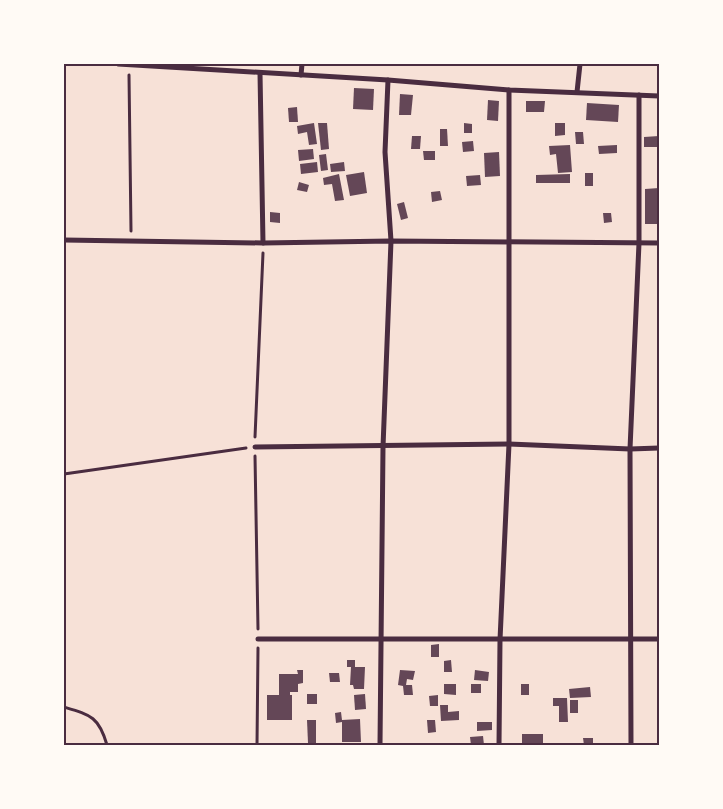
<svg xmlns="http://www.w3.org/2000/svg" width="723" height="809" viewBox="0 0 723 809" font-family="Lora,serif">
  <rect width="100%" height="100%" fill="#f7e1d7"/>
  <g fill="#644757">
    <path d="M354 88 374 89 373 110 353 109Z"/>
    <path d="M400 94 413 95 411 115H399Z"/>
    <path d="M488 100 499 101 498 121 487 120Z"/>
    <path d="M526 101H545L544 112H526Z"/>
    <path d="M587 103 619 105 618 122 586 120Z"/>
    <path d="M297 107 298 122H289L288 108Z"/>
    <path d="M314 123 317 144 309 145 307 132 298 134 297 126Z"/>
    <path d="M318 123H327L329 149 321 150Z"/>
    <path d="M464 123 472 124V133H464Z"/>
    <path d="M555 123H565V135L555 136Z"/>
    <path d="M440 129H447L448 146H440Z"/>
    <path d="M575 132H583L584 144H576Z"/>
    <path d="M412 136H421L420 149H411Z"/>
    <path d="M659 136V147H644V137Z"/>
    <path d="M473 141 474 151 463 152 462 142Z"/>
    <path d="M570 145 572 172 558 173 556 154 550 155 549 146Z"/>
    <path d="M617 145V153L599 154 598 146Z"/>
    <path d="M313 149 314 159 299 161 298 150Z"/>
    <path d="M423 151H435V160H424Z"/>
    <path d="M499 152 500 176 485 177 484 153Z"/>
    <path d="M326 154 328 170 321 171 319 155Z"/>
    <path d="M317 162 318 172 301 174 300 164Z"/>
    <path d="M344 162 345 171 331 172 330 164Z"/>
    <path d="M364 172 367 193 350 196 346 175Z"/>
    <rect x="585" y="173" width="8" height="13"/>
    <path d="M339 174 344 200 335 201 332 184 324 185 323 178Z"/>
    <path d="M570 174V183H536V175Z"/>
    <path d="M480 175 481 185 467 186 466 176Z"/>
    <path d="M299 182 309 185 307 192 297 190Z"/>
    <path d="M659 188V224H645V189Z"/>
    <path d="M440 191 442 200 432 202 431 192Z"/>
    <path d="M404 202 408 218 401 220 397 204Z"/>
    <path d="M270 212 280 213V223L270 222Z"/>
    <path d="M603 213H611L612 222 604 223Z"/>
    <path d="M439 644V657H431V645Z"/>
    <path d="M347 660H355V667H365L364 689H354L353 685H350L351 667H347Z"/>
    <path d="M451 660 452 672H444V661Z"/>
    <path d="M297 670H303V683L298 684V692H290V695H292V720H267V695H279V674H298Z"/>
    <path d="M400 670 415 671 413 680 407 679 406 685H412L413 695H404L403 686 398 685Z"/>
    <path d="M475 670 489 672 488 681 474 680Z"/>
    <path d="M329 673H339L340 682H330Z"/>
    <path d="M444 684H456V695L444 694Z"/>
    <rect x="471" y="684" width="10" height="9"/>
    <rect x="521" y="684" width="8" height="11"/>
    <path d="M590 687 591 697 570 698 569 689Z"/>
    <rect x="307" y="694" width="10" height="10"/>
    <path d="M365 694 366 709 355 710 354 695Z"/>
    <path d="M438 695V706H430L429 696Z"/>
    <path d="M553 698H567L568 722H559V706H553Z"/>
    <rect x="570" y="700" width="8" height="13"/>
    <path d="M440 705H448V712L459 711V720L441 721Z"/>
    <path d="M341 712 342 720 360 719 361 742H342V722L336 723 335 713Z"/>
    <path d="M307 720H316V743H308Z"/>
    <path d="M427 720H435L436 732 428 733Z"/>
    <path d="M477 722H492V730L477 731Z"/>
    <rect x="522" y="734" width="21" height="11"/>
    <path d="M483 736 484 745H471L470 737Z"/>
    <path d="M583 738H593V745H584Z"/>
  </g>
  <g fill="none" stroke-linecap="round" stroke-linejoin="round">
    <g stroke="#4a2c40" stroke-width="3">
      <path d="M129 75 131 231"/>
      <path d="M255 437 263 253"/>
      <path d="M255 456 258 629"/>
      <path d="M64 474 246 448"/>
      <path d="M64 707C91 715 99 717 107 745"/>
      <path d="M257 745 258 648"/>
    </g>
    <g stroke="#4a2c40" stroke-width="5">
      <path d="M118 64 388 80 509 90 659 96"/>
      <path d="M260 73 263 243"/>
      <path d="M301 75 302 64"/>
      <path d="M577 92 580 64"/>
      <path d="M64 240 263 243 391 241 659 243"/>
      <path d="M255 447 509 444 630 449 659 448"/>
      <path d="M258 639H659"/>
      <path d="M380 745 383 447 391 241 385 152 388 80"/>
      <path d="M499 745 500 640 509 444V90"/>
      <path d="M631 745 630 449 639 243V95"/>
    </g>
  </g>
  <rect width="723" height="809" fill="none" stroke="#fffaf5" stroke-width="130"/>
  <rect x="65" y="65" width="593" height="679" fill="none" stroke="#4a2c40" stroke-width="2"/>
</svg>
